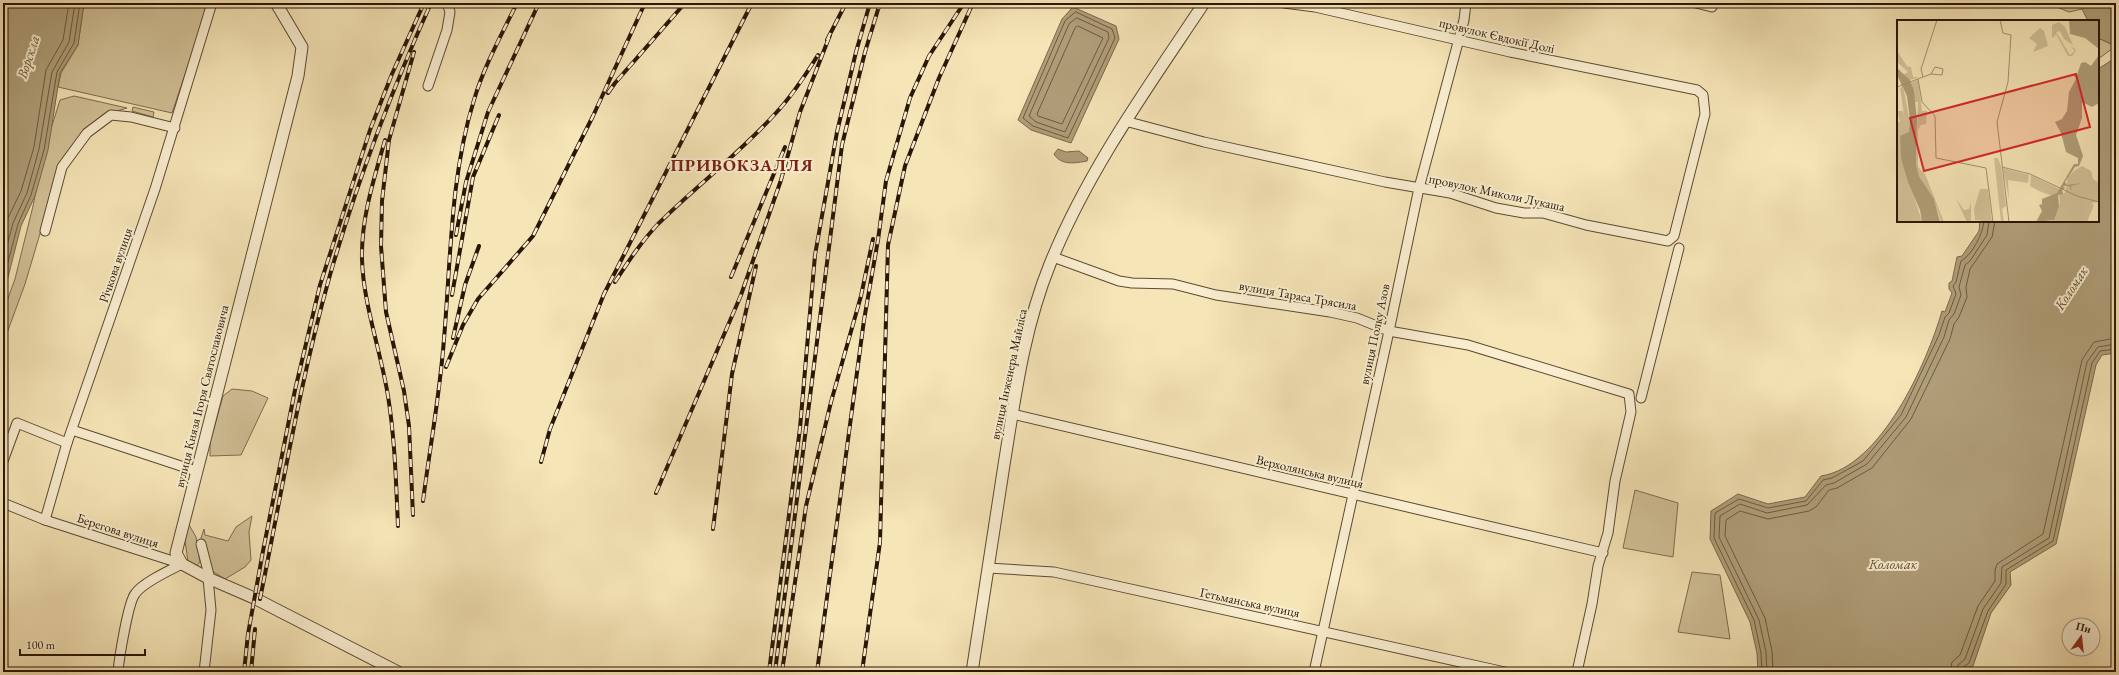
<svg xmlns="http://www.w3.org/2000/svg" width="2119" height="675" viewBox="0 0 2119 675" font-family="'EB Garamond',serif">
  <rect width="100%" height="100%" fill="#f6e5b7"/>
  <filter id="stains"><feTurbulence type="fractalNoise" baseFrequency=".005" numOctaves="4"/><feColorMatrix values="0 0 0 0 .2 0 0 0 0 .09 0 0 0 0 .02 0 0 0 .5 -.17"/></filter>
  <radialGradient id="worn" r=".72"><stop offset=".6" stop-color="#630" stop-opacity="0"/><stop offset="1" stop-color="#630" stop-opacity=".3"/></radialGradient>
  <g fill="#d3c299" stroke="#7e6c4e">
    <path d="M84 3H209L172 113 58 87 61 73 78 45Z"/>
    <path d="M2047 3H2084L2082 9 2069 12Z"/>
    <path d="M2098 38 2116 46 2098 59Z"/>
    <path d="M74 96 127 108 104 115 62 160 25 284 3 344V312L15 279 33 206 43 154 60 100Z"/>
    <path d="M133 107 154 112 153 117 132 111Z"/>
    <path d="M232 389 252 391 268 398 241 455 210 456V443L223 396Z"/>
    <path d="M1635 490 1678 503 1673 557 1623 548Z"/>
    <path d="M252 516 249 532 251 560 245 567 225 579 212 571 201 538 204 529 205 535 228 541 236 527Z"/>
    <path d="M188 523 196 537 200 562 195 568 188 562 185 541Z"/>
    <path d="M1692 572 1720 575 1730 639 1678 632Z"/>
  </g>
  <g fill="#b09f7a" stroke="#7a684b">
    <path d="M3 3H84L78 45 60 73 48 150 35 196 21 226 3 297Z"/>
    <path d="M2084 3H2108L2116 12V353L2102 355 2096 365 2056 544 2010 572 2011 585 1991 613 1973 666 1962 672H1758L1757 653 1750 622 1710 539 1711 511 1738 494 1768 504 1805 497 1821 476C1881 467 1927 363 1942 311L1945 312 1952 293 1949 289V283L1952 281 1957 257 1962 256 1979 231 1980 221H2098V69L2112 60 2116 46 2098 38V21H2088L2082 9Z"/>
    <path d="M1073 7 1116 26 1119 39 1071 143 1031 130 1018 120 1062 19Z"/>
    <path d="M1058 149 1066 152 1079 151 1088 158 1087 161C1076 163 1061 166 1054 154Z"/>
  </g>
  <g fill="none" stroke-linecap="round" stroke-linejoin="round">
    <g stroke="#6c5a3f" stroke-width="1">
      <path d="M1076 12 1112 29 1115 38 1068 138 1033 126 1023 118 1065 21Z"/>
      <path d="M1077 18 1108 32 1109 38 1065 132 1036 122 1029 116 1069 24Z"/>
      <path d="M1078 26 1103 38 1062 124 1038 116 1037 114 1075 28Z"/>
      <path d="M3 237 7 220 21 191 34 147 46 70 63 40 69 3"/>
      <path d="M3 261 13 223 27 193 39 149 52 72 69 42 75 3"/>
      <path d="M3 281 18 224 31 195 44 150 57 72 74 43 80 3"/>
      <path d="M1762 672 1761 653 1754 620 1714 538 1715 513 1739 499 1768 508 1806 501 1823 480 1832 478 1863 461 1901 415 1939 335 1945 317 1949 313 1956 294 1953 286 1956 282 1961 261C1972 255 1983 234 1984 221"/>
      <path d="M1767 672 1766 652 1759 620 1719 537 1720 516 1740 504 1767 513 1807 505 1826 485 1834 483 1867 464 1906 417 1944 337 1949 320 1954 314 1961 295 1959 287 1965 265 1970 261 1987 235 1989 221"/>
      <path d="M1773 672 1772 651 1765 618 1725 536 1726 520 1740 511 1768 519 1809 511 1816 507 1829 490 1837 488 1872 468 1911 419 1950 339 1954 324 1959 317 1967 297 1966 287 1970 269 1992 237 1995 221"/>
      <path d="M1950 672 1952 662 1960 655 1978 606 1995 581V570L1997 564 2043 534 2082 360 2094 342 2116 338"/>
      <path d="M1956 672 1958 665 1965 659 1983 609 2001 583 2002 567 2049 538 2087 362 2098 347 2116 344"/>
      <path d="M1961 672 1962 668 1969 663 1988 611 2006 584V570L2053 541 2092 363 2100 351 2116 349"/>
    </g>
    <g stroke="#5c4a31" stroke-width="11">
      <g id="minor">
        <path d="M1696 3 1712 7"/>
        <path d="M428 86 447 30 450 12 447 3"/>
        <path d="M1125 121 1204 142 1385 182 1450 193 1496 208 1524 213H1543L1586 225 1668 241 1674 236 1705 114 1703 95 1697 90 1510 52 1315 7 1284 3"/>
        <path d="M45 231 62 167 87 133 111 115 131 117 175 128"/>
        <path d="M1053 257 1119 281 1132 283 1173 284 1216 295 1330 312 1357 318 1389 331 1468 345 1629 394 1631 412 1615 481 1608 533 1598 566 1592 604 1577 672"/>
        <path d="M1641 398 1679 248"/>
        <path d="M1012 414 1603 553"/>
        <path d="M72 430 196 471"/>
        <path d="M3 461 17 423 67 443"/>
        <path d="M3 503 45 520 182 564"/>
        <path d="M45 520 67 443 155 189 212 3"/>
        <path d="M201 544 210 579"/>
        <path d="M988 568 1054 572 1505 672"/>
        <path d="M118 672C119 659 128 603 135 594 142 583 170 570 182 564"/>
        <path d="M204 672 211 610 208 578"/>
        <path d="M1314 672 1389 331 1419 188 1464 20 1466 3"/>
      </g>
    </g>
    <g stroke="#5c4a31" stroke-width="13">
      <g id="tertiary">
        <path d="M276 3 302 47 298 76 176 553 182 564 208 578 254 598 398 672"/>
        <path d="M972 672C983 603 993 534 1004 465 1015 397 1024 328 1050 264 1088 170 1148 87 1204 3"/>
      </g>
    </g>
    <use href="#minor" stroke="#f9eed0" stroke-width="9"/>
    <use href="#tertiary" stroke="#f9eed0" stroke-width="11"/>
    <g stroke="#291604" stroke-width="4">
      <g id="rail">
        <path d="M827 40 846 3"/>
        <path d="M608 93 615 83 685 3"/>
        <path d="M385 140C374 179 361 218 362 259 363 303 381 352 388 396 395 439 396 483 398 526"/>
        <path d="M456 235 466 182 488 112 539 3"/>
        <path d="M731 277 785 147"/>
        <path d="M615 282C628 262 641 242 658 224 696 186 739 154 775 114 792 96 805 76 818 55"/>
        <path d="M452 295 473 177 499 115"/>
        <path d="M453 338 465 285 479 246"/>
        <path d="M446 367 463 325 478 299 533 236 593 116 645 3"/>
        <path d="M541 462 550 429 604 294 752 3"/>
        <path d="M656 493 741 295 781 180 800 112 830 35"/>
        <path d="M423 501C430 447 440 393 444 339 451 259 450 177 474 100 484 66 502 34 517 3"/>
        <path d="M413 515 409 426 404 391 386 312 381 246 382 201 389 140 414 52"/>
        <path d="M713 529 732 374 756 266"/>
        <path d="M260 599C282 491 300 381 330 275 357 182 391 92 431 3"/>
        <path d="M244 672 248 634 263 551 295 390 320 285 370 130 392 74 424 3"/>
        <path d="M251 672 255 629"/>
        <path d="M769 672 800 428 815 255 837 132 856 52 870 3"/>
        <path d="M775 672 842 145 865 52 880 3"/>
        <path d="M782 672 806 506 831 402 861 296 873 239"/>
        <path d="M817 672 864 320 878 240 886 181 910 98 929 56 964 3"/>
        <path d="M862 672 880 542 888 245 905 166 939 78 973 3"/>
      </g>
    </g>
    <use href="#rail" stroke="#f9eed0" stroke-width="2.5" stroke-dasharray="8" stroke-linecap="butt"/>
  </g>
  <g text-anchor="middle" stroke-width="4" stroke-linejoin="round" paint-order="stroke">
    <g font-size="13" fill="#291604" stroke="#f9eed0">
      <text transform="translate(1497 35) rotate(13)" y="5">провулок Євдокії Долі</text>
      <text transform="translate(1497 192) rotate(12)" y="5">провулок Миколи Лукаша</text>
      <text transform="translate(115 265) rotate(-71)" y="5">Річкова вулиця</text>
      <text transform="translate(1298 295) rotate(10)" y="5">вулиця Тараса Трясила</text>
      <text transform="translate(1374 334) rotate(-78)" y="5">вулиця Полку Азов</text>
      <text transform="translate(1008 374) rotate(-78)" y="5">вулиця Інженера Майліса</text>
      <text transform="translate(201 396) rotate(-76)" y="5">вулиця Князя Ігоря Святославовича</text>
      <text transform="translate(1310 471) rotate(13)" y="5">Верхолянська вулиця</text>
      <text transform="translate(118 530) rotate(18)" y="5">Берегова вулиця</text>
      <text transform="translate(1250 602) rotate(12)" y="5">Гетьманська вулиця</text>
    </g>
    <g font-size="14" font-style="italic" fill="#5f4d33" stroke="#f9eed0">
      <text transform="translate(28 57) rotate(-72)" y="5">Ворскла</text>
      <text transform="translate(2071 288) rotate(-57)" y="5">Коломак</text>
      <text x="1893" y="569">Коломак</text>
    </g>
    <g font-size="17" font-weight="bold" letter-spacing="1" fill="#7a1f14" stroke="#f9eed0">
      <text x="742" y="171">ПРИВОКЗАЛЛЯ</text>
    </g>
  </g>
  <g transform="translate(1897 20)">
    <rect width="202" height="202" fill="#f6e5b7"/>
    <path d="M162 2 168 7 176 25 167 19 163 11 159 12 173 35 178 31 173 26 178 29 179 31 175 36H171L159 14 156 18 155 16V5ZM143 8 147 11 151 26 136 32 140 24 132 18ZM0 31 10 46 14 47 16 57H22L13 60 9 58 7 54 11 52 0 42ZM21 60 25 91H30L29 104 24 105 21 110V147L28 154 47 202H44L37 179 22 156 19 145 21 82H18L14 63ZM6 66 14 109 4 121 6 140 25 202H0V102H3L0 91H6L8 101 3 68ZM97 138H101L104 146 109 186 105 189 107 202H104ZM185 146 194 151 196 159 202 163V181L194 184 197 185 190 202H155L163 183 162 175 168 173 171 157 178 150ZM106 148 132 155 131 163 111 160 112 180ZM134 155 162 169V171L156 176 142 171 133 166ZM83 169H91L95 202 78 200 77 189ZM59 179 67 190 72 189 74 182V202H70Z" fill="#d3c299"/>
    <path d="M172 0H202V29L188 18 173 14ZM202 35V83L195 87 185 82V98L179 115 186 136 182 146 178 147 168 162 170 165 185 163 174 166 175 171 172 166H166L168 168 165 170 166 174 161 175 162 186 157 200 139 202 145 191 142 185 145 184V179L160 173 177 144H181V138L169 132 164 113 158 102 165 99 170 91 172 72 179 59 176 54 180 55 184 43 188 42 194 46ZM0 48 13 60 17 71 20 100 19 144 22 156 37 179 43 202H25L23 190 11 162 4 138 3 116 12 112 13 100 10 76 0 55Z" fill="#b09f7a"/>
    <path fill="none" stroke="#a4926f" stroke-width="1" d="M103 0 106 13 114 15 111 62 100 102 112 202M38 47 46 49 45 55 34 54ZM26 57 24 49 40 0M21 59 25 82 38 96 39 138 89 148 96 202M0 67 34 54M105 147 133 154 180 176 202 182"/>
    <path fill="#d62828" fill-opacity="0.15" stroke="#d62828" stroke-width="2" d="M179 54 193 107 27 151 13 98Z"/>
    <rect width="202" height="202" fill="none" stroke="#291604" stroke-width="2"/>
  </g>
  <rect width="2119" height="675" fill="none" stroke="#f6e5b7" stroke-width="16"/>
  <rect x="4" y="4" width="2111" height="667" fill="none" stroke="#291604" stroke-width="2"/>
  <rect x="8" y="8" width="2103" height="659" fill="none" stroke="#291604"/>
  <g transform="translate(2081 637) rotate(15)"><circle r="19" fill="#f9eed0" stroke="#a6987e"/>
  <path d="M0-3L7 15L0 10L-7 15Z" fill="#8f2418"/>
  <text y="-6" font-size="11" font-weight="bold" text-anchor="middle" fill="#291604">Пн</text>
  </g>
  <path d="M20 649v6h125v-6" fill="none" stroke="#291604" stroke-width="2"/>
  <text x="26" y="649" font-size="12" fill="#291604" stroke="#f9eed0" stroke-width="3" paint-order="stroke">100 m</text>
  <rect width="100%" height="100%" filter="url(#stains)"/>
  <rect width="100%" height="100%" fill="url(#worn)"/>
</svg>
